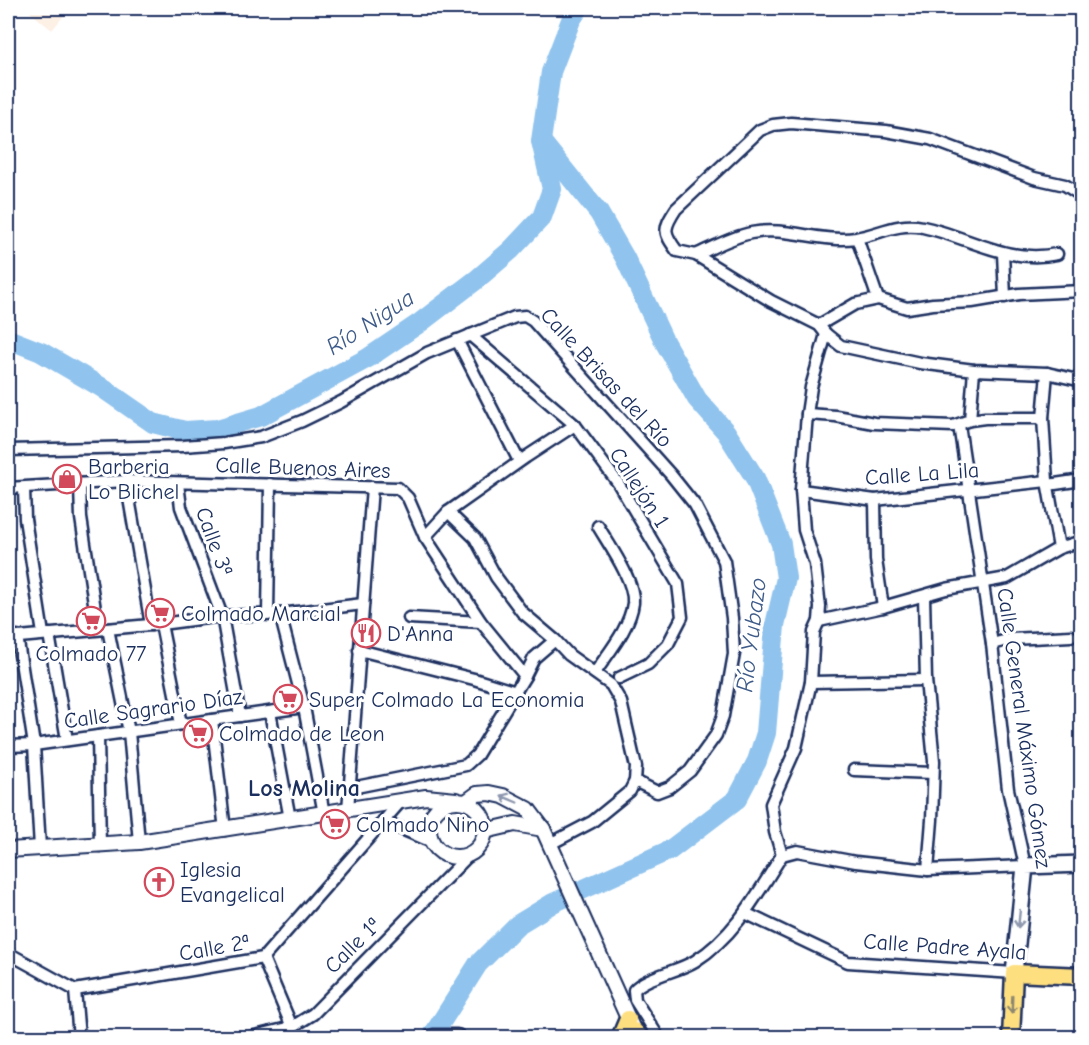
<svg xmlns="http://www.w3.org/2000/svg" width="1089" height="1045" viewBox="0 0 1089 1045" font-family="'Comic Neue',sans-serif">
  <rect width="100%" height="100%" fill="#fff"/>
  <filter id="ink" filterUnits="userSpaceOnUse"><feTurbulence type="fractalNoise" baseFrequency=".0167" numOctaves="2"/><feDisplacementMap in="SourceGraphic" scale="12" xChannelSelector="R" yChannelSelector="G"/><feConvolveMatrix kernelMatrix="1 2 1 2 8 2 1 2 1" color-interpolation-filters="sRGB"/></filter>
  <g filter="url(#ink)">
    <path fill="#fdf0e5" d="M25 8H70L52 30Z"/>
    <g fill="none" stroke-linecap="round" stroke-linejoin="round">
      <g stroke="#90c3ed" stroke-width="20">
        <path d="M8 339 41 352 101 387 153 423 185 431 217 429 261 416 368 358 421 322 476 280 511 250 542 217 552 189 541 141 551 72 571 20 579 8"/>
        <path d="M431 1038 478 964 517 925 553 903 670 850 737 799 757 761 766 733 775 625 786 578 781 544 755 478 726 432 697 399 665 343 625 258 599 213 541 141"/>
      </g>
      <g stroke="#1b2f5e" stroke-width="15">
        <g id="minor">
          <path d="M1082 196 1065 185 1034 178 930 139 886 131 791 123 773 125 760 130 676 209C663 229 663 232 677 251L696 255 771 301 819 325 826 334 841 346 920 363 974 370 1047 373 1082 381"/>
          <path d="M857 238 878 299"/>
          <path d="M1003 253 1005 297"/>
          <path d="M696 255C714 247 732 237 751 233 786 226 821 243 856 238 880 234 897 222 923 227 969 237 1007 264 1057 254"/>
          <path d="M819 325 855 304 878 299 907 308 933 304 972 302 1019 294 1082 291"/>
          <path d="M470 335 575 425 618 483 678 584 682 617 668 644 648 664 619 678"/>
          <path d="M457 340 519 461"/>
          <path d="M1047 373 1043 418 1047 481 1059 548"/>
          <path d="M807 414 836 416 874 423 953 426 970 420 985 418H1043"/>
          <path d="M970 420 974 370"/>
          <path d="M8 450 183 446 224 443 261 437 302 421 341 402 427 353 515 317 525 316 533 321 671 475 695 505 724 561 732 618 734 654 723 716 716 735 690 771 670 787 657 792 635 781"/>
          <path d="M126 481 151 625"/>
          <path d="M178 484 181 507 222 616 240 716"/>
          <path d="M80 485 81 518 98 629"/>
          <path d="M1048 485 1082 480"/>
          <path d="M8 488 126 481 398 488 408 498 425 537 481 622 525 676 477 755 466 765 351 788"/>
          <path d="M24 488 25 519 43 634"/>
          <path d="M801 490 875 500 1047 481"/>
          <path d="M875 500 876 560 883 607"/>
          <path d="M448 512 475 538 496 577 522 612 555 640"/>
          <path d="M425 537 448 512 526 457 575 425"/>
          <path d="M924 596 926 680 934 761 932 820 928 870"/>
          <path d="M280 614 304 707 324 814"/>
          <path d="M268 615 270 484"/>
          <path d="M409 618 481 622"/>
          <path d="M819 621 883 607 946 589 1007 578 1059 548 1082 541"/>
          <path d="M161 624 181 724"/>
          <path d="M108 629 129 732 139 842"/>
          <path d="M49 634 67 740"/>
          <path d="M17 636 34 745 40 848"/>
          <path d="M8 638 161 624 222 616 280 614 363 604"/>
          <path d="M992 644 1011 639 1071 636"/>
          <path d="M359 650 474 679 516 692"/>
          <path d="M595 673C608 653 630 628 633 603 635 581 609 545 598 526"/>
          <path d="M525 676 534 658 555 640 569 655 611 685 621 702 636 767 635 781 630 791 592 822 550 844"/>
          <path d="M811 682 926 680"/>
          <path d="M270 712 290 819"/>
          <path d="M212 720 225 830"/>
          <path d="M98 736 100 846"/>
          <path d="M8 746 34 745 304 707"/>
          <path d="M854 770 933 773"/>
          <path d="M348 810 372 487"/>
          <path d="M383 821 432 842"/>
          <path d="M782 855 775 832 771 804 796 748 811 682 814 632 819 621 820 607 815 564 804 530 801 490 807 414 811 387 826 334"/>
          <path d="M745 913 848 962 1014 973"/>
          <path d="M8 953 75 990 263 958 402 800"/>
          <path d="M263 958 292 1027"/>
          <path d="M75 990 79 1038"/>
          <path d="M247 1038 292 1027 313 1014 470 854"/>
          <path d="M659 1038 635 1000 634 990C647 976 677 972 695 961 735 936 758 893 782 855L797 851 856 862 928 870 1025 866 1008 789 992 644 959 425"/>
        </g>
      </g>
      <g stroke="#1b2f5e" stroke-width="18">
        <g id="tertiary">
          <circle cx="457" cy="829" r="28"/>
          <path d="M466 802 477 794 489 793 503 796 528 809 543 829 632 1027"/>
          <path d="M485 831 515 824 543 829"/>
          <path d="M8 850 139 842 426 797 456 800"/>
        </g>
      </g>
      <g stroke="#1b2f5e" stroke-width="20">
        <path id="secondary" d="M1014 973 1025 866 1082 864"/>
      </g>
      <g stroke="#1b2f5e" stroke-width="21">
        <g id="primary">
          <path d="M634 1031 641 1038"/>
          <path d="M433 1038H457"/>
          <path d="M620 1038 628 1019"/>
          <path d="M1011 1038 1014 973 1082 976"/>
        </g>
      </g>
      <use href="#minor" stroke="#fff" stroke-width="10"/>
      <use href="#tertiary" stroke="#fff" stroke-width="14"/>
      <use href="#secondary" stroke="#fff" stroke-width="15"/>
      <use href="#primary" stroke="#fedf80" stroke-width="16"/>
    </g>
    <defs><path id="oneway-shaft" d="M-6 0H5M1.5-3L5.5 0L1.5 3" fill="none" stroke-width="1.6" stroke-linecap="round" stroke-linejoin="round" transform="scale(1.5)"/></defs>
    <g stroke="#8d97ae">
      <use href="#oneway-shaft" transform="translate(509 799) rotate(-157)"/>
      <use href="#oneway-shaft" transform="translate(1019 919) rotate(96)"/>
    </g>
    <use stroke="#8c876f" href="#oneway-shaft" transform="translate(1012 1005) rotate(92)"/>
  </g>
  <defs>
    <g id="shop-ring" transform="scale(1.5)"><circle r="9.5" fill="#fff" stroke="#d1495b" stroke-width="1.5"/><path d="M-5-2.5h2.3a2.7 3.5 0 0 1 5.4 0H5L5.5 6h-11ZM-1.5-2.5h3a1.5 2.3 0 0 0-3 0Z" fill="#d1495b"/></g>
    <g id="supermarket-ring" transform="scale(1.5)"><circle r="9.5" fill="#fff" stroke="#d1495b" stroke-width="1.5"/><path d="M-6-5.5h2.5l.6 2H6L4.5 2H-2.5L-4.4-4H-6ZM-1.5 3.2a1.3 1.3 0 1 0 .1 0ZM3 3.2a1.3 1.3 0 1 0 .1 0Z" fill="#d1495b"/></g>
    <g id="restaurant-ring" transform="scale(1.5)"><circle r="9.5" fill="#fff" stroke="#d1495b" stroke-width="1.5"/><path d="M-5-6h1v4h1v-4h1v4h1v-4h1v5L-1.5 .5V6h-2V.5L-5-1ZM5-6V6H3V1.5H1.5Q1.5-4 5-6Z" fill="#d1495b"/></g>
    <g id="church-ring" transform="scale(1.5)"><circle r="9.5" fill="#fff" stroke="#d1495b" stroke-width="1.5"/><path d="M-1.2-6h2.4v3.5h3.3v2.4h-3.3V6h-2.4V-.1h-3.3v-2.4h3.3Z" fill="#d1495b"/></g>
  </defs>
  <g fill-rule="evenodd">
    <use href="#shop-ring" x="67" y="479"/>
    <use href="#supermarket-ring" x="160" y="613"/>
    <use href="#supermarket-ring" x="91" y="621"/>
    <use href="#restaurant-ring" x="366" y="633"/>
    <use href="#supermarket-ring" x="288" y="699"/>
    <use href="#supermarket-ring" x="198" y="733"/>
    <use href="#supermarket-ring" x="335" y="824"/>
    <use href="#church-ring" x="159" y="882"/>
  </g>
  <g text-anchor="middle" stroke-width="6" stroke-linejoin="round" paint-order="stroke">
    <g font-size="22" fill="#1b2f5e" stroke="#fff">
      <text transform="translate(607 377) rotate(47)" y="8">Calle Brisas del Río</text>
      <text transform="translate(303 467) rotate(2)" y="8">Calle Buenos Aires</text>
      <text transform="translate(922 473) rotate(-4)" y="8">Calle La Lila</text>
      <text transform="translate(640 487) rotate(57)" y="8">Callejón 1</text>
      <text transform="translate(215 541) rotate(70)" y="8">Calle 3ª</text>
      <text transform="translate(153 708) rotate(-8)" y="8">Calle Sagrario Díaz</text>
      <text transform="translate(1025 728) rotate(82)" y="8">Calle General Máximo Gómez</text>
      <text transform="translate(352 945) rotate(-45)" y="8">Calle 1ª</text>
      <text transform="translate(945 946) rotate(4)" y="8">Calle Padre Ayala</text>
      <text transform="translate(214 947) rotate(-10)" y="8">Calle 2ª</text>
    </g>
    <g font-size="22" fill="#1b2f5e" stroke="#fff" text-anchor="start">
      <text x="88" y="474">Barberia<tspan x="88" dy="25">Lo Blichel</tspan></text>
      <text x="181" y="621">Colmado Marcial</text>
      <text x="387" y="641">D'Anna</text>
      <text x="91" y="661" text-anchor="middle">Colmado 77</text>
      <text x="309" y="707">Super Colmado La Economia</text>
      <text x="219" y="741">Colmado de Leon</text>
      <text x="356" y="832">Colmado Nino</text>
      <text x="180" y="877">Iglesia<tspan x="180" dy="25">Evangelical</tspan></text>
    </g>
    <g font-size="24" font-style="italic" fill="#3e5b89" stroke="#fff">
      <text transform="translate(370 322) rotate(-33)" y="8">Río Nigua</text>
      <text transform="translate(751 635) rotate(-83)" y="8">Río Yubazo</text>
    </g>
    <g font-size="24" font-weight="bold" fill="#1b2f5e" stroke="#fff">
      <text x="304" y="796">Los Molina</text>
    </g>
  </g>
  <rect width="1089" height="1045" fill="none" stroke="#fff" stroke-width="30"/>
  <rect x="15" y="15" width="1059" height="1015" fill="none" stroke="#1b2f5e" stroke-width="2" filter="url(#ink)"/>
</svg>
